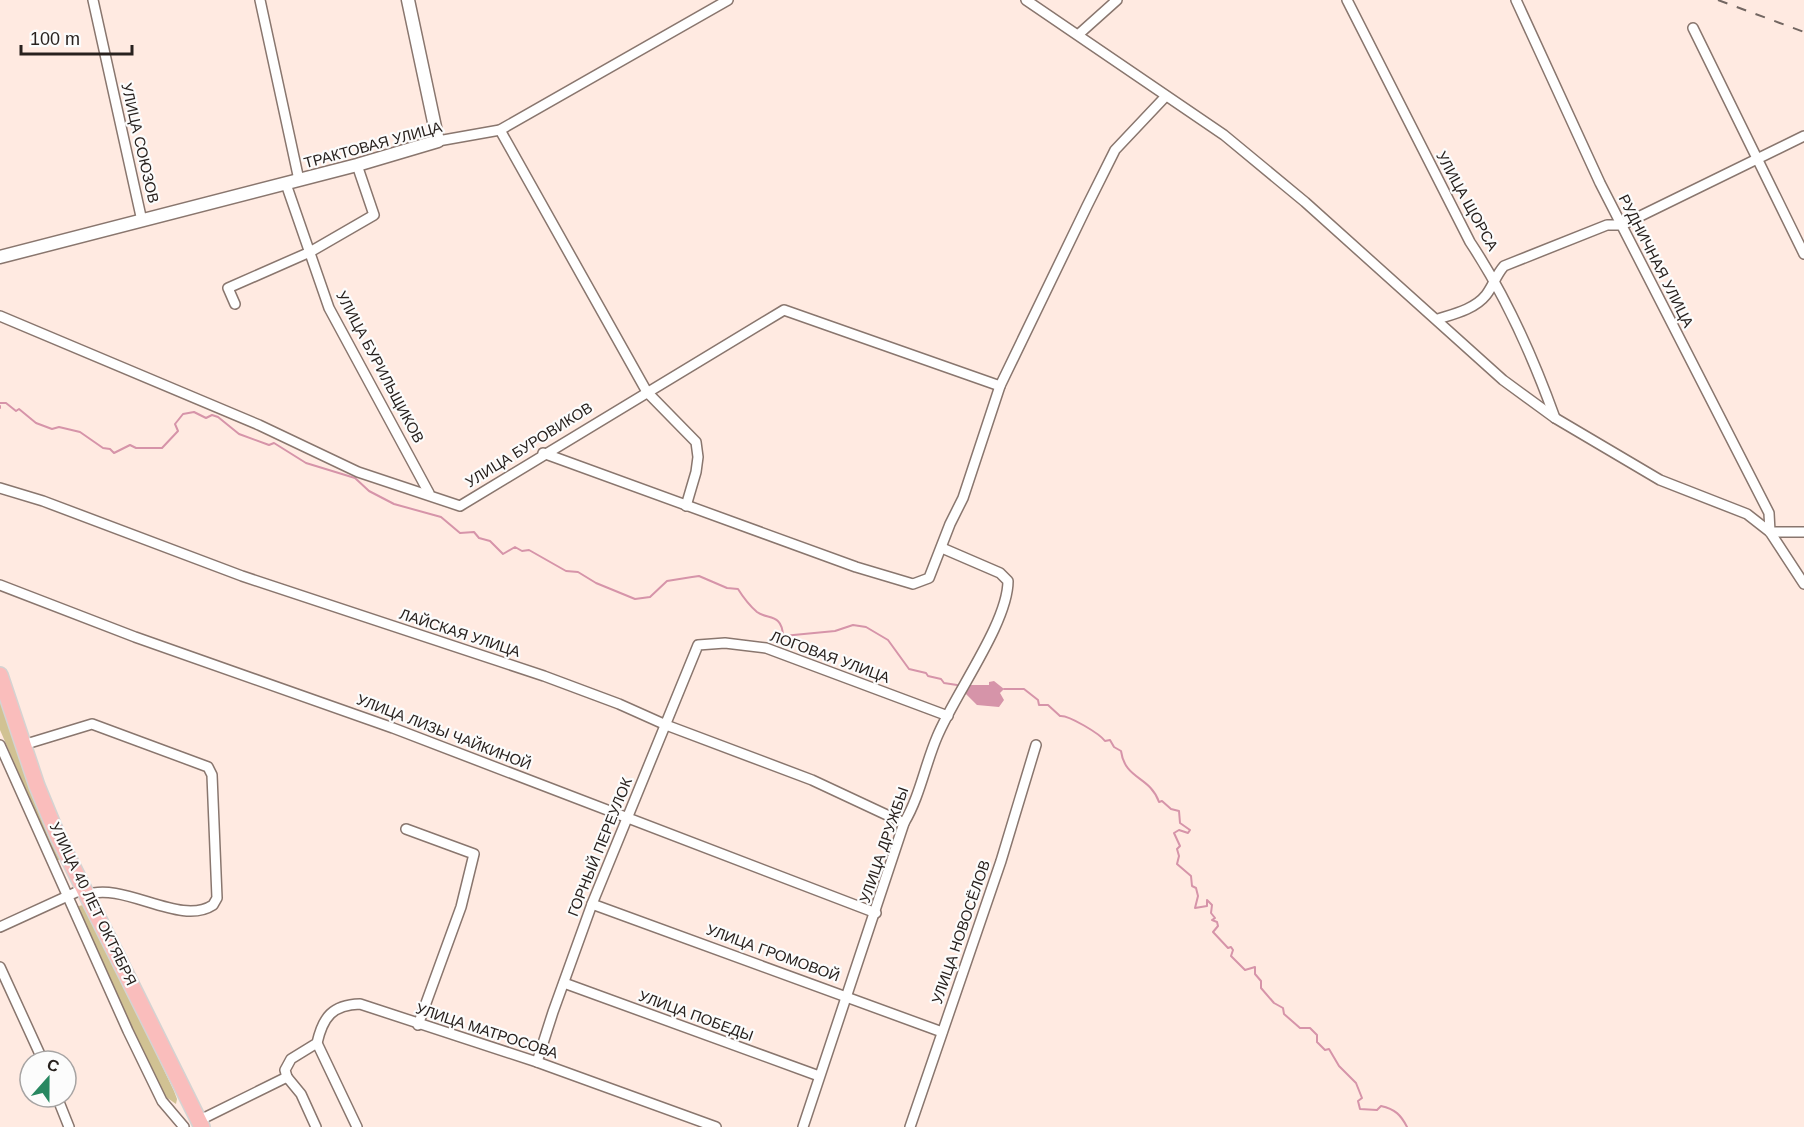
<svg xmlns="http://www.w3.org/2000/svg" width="1804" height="1127" viewBox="0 0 1804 1127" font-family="Arial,sans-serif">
  <rect width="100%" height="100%" fill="#ffeae1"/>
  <g fill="#d1c293">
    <path d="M0 696 36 799 60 859 57 861 0 730Z"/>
    <path d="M83 905 122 981 174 1091 177 1099 176 1104 163 1095 75 907Z"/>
  </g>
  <path fill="#d694a9" d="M994 681 1004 689 1000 693 1004 700 999 707 977 705 965 693 969 685H989V682Z"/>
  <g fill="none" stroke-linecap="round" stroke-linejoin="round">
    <g stroke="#d694a9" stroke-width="2">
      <path d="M0 403H6L16 411 19 409 36 423 52 429 59 427 80 432 103 448 110 449 114 453 130 445 136 448H162L178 431 175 424 183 414 194 412 206 418 212 415 218 417 239 434 269 445 274 443 306 463 355 478 369 491 394 504 441 517 460 533 474 532 479 538 490 541 503 554 515 547 522 551 529 550 566 571 578 572 596 583 635 599 650 597 667 581 692 577 699 576 727 588 738 589C743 597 750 606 757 612 768 620 782 613 783 636L835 631 853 625 866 627 888 640 909 669 926 673 928 676 941 679 944 683 957 685"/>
      <path d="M0 406V408"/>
      <path d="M1004 689H1024L1038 700 1039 705H1048L1060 716C1069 715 1100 734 1105 741L1110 740 1114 747 1121 751C1125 780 1150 776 1159 802L1162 801 1171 809 1179 811 1180 823 1190 830 1188 833 1179 830 1174 833 1180 846 1177 849 1179 856 1177 864 1191 876 1192 886 1196 888 1198 896 1195 908 1207 906V900L1212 905 1211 913 1215 918 1212 920 1217 922 1218 926 1213 932 1228 948 1231 947 1233 950 1231 956 1245 970 1255 967V974L1261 981V988L1274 1003 1283 1008 1284 1014 1300 1028H1310L1317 1035V1042L1325 1050 1329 1049 1339 1066 1356 1083 1362 1098 1358 1101 1360 1109 1377 1110 1381 1106C1395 1109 1401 1115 1407 1127"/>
    </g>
    <g stroke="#89766e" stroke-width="12">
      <g id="minor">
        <path d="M93 0 142 221"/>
        <path d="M260 0 299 180"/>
        <path d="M1026 0 1224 135 1305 202 1503 380 1555 418 1660 480 1747 514 1770 532 1804 584"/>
        <path d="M1347 0 1470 242C1506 296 1533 357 1555 418"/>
        <path d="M1516 0 1600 183 1769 513 1770 532H1804"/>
        <path d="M1693 28 1804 254"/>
        <path d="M1079 34 1117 0"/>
        <path d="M500 130 647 392 696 442 698 457 696 472 686 506"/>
        <path d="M438 141 500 130 728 0"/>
        <path d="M286 184 329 308 429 493"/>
        <path d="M235 304 228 288 310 252 374 215 357 165"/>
        <path d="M0 316 259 425 358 472 460 506 784 310 1000 386"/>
        <path d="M1438 319C1454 314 1475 309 1486 295 1493 286 1496 275 1504 266L1607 225H1622L1804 136"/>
        <path d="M543 453 856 567 913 584 929 578 950 524 963 498 1000 386 1087 206 1115 150 1166 96"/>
        <path d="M0 488 43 501 242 576 544 676 619 704 666 725 812 780 904 823"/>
        <path d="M0 585 135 637 393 728 876 913"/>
        <path d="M0 745 128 1031 162 1101 184 1127"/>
        <path d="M23 745 92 724 208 767 212 775 217 898 213 905C180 927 124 881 86 895"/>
        <path d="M406 829 474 854 461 907 418 1025"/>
        <path d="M592 904 942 1032"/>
        <path d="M0 927 83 889"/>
        <path d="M0 967 43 1061"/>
        <path d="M564 983 819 1076"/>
        <path d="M317 1043 357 1127"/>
        <path d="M537 1062 553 1012 592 904 698 645 725 643 766 648 948 716"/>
        <path d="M287 1077 285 1070 291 1059 317 1043C323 1017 332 1005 360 1004L537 1062 716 1127"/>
        <path d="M57 1097 69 1127"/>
        <path d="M198 1121 287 1077 301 1094 316 1127"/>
        <path d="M803 1127 904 823C920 796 925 765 937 737 954 695 1008 623 1008 581L1000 573 942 548"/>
        <path d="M910 1127 1001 861 1036 745"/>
      </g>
    </g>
    <g stroke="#89766e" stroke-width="15">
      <path id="tertiary" d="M0 257 357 165 438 141 408 0"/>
    </g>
    <g stroke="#d4d3d2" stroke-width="18">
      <path id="primary" d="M0 675 37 786 58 837 202 1127"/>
    </g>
    <use href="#minor" stroke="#fff" stroke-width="9"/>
    <use href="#tertiary" stroke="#fff" stroke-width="12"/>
    <use href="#primary" stroke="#fabdbc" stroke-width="15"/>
    <path stroke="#726661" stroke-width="2" stroke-dasharray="10 10" stroke-linecap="butt" d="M1718 0 1804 32"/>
  </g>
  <g text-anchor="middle" stroke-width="4.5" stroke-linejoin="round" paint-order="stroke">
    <g font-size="15" fill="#28211e" stroke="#fcfcfc">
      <text transform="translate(140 143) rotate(77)" y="5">УЛИЦА СОЮЗОВ</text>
      <text transform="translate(373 145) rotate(-15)" y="5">ТРАКТОВАЯ УЛИЦА</text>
      <text transform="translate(1467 201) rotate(61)" y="5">УЛИЦА ЩОРСА</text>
      <text transform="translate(1656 261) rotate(63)" y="5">РУДНИЧНАЯ УЛИЦА</text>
      <text transform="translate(380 367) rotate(62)" y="5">УЛИЦА БУРИЛЬЩИКОВ</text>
      <text transform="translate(529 445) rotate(-32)" y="5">УЛИЦА БУРОВИКОВ</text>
      <text transform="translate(460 633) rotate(18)" y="5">ЛАЙСКАЯ УЛИЦА</text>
      <text transform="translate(830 657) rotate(20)" y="5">ЛОГОВАЯ УЛИЦА</text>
      <text transform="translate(444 732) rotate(21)" y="5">УЛИЦА ЛИЗЫ ЧАЙКИНОЙ</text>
      <text transform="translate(884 845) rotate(-71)" y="5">УЛИЦА ДРУЖБЫ</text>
      <text transform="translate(600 847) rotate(-68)" y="5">ГОРНЫЙ ПЕРЕУЛОК</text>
      <text transform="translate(93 904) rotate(64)" y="5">УЛИЦА 40 ЛЕТ ОКТЯБРЯ</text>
      <text transform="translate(961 932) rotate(-71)" y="5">УЛИЦА НОВОСЁЛОВ</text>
      <text transform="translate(773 953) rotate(20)" y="5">УЛИЦА ГРОМОВОЙ</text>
      <text transform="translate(696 1016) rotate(20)" y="5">УЛИЦА ПОБЕДЫ</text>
      <text transform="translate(487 1031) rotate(18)" y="5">УЛИЦА МАТРОСОВА</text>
    </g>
  </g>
  <g transform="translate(48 1079) rotate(21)"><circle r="28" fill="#fcfcfc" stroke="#a7a4a3" stroke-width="1.5"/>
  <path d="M0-4.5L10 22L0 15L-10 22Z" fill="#288861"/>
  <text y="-9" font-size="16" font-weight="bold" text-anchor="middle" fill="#28211e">С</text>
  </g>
  <path d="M21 45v9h111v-9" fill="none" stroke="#28211e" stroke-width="3"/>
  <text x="30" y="45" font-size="18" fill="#28211e" stroke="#fcfcfc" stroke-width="4.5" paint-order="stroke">100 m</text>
</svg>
